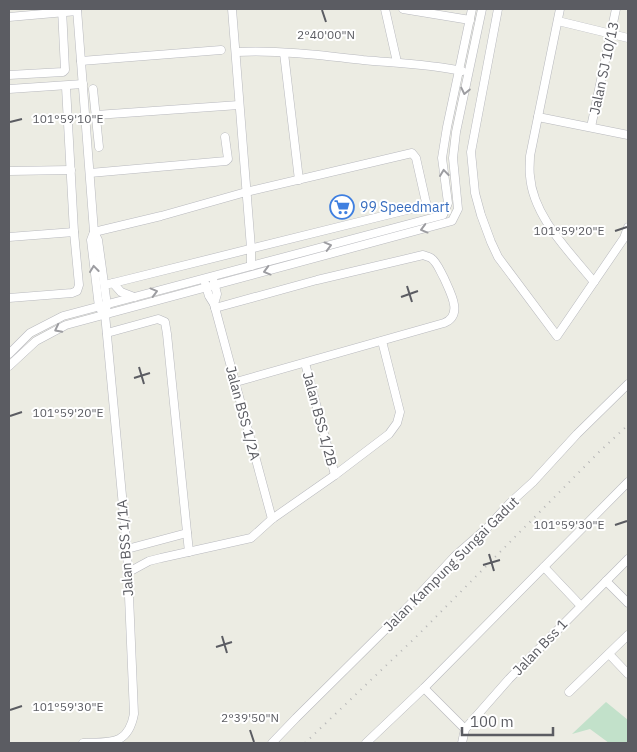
<svg xmlns="http://www.w3.org/2000/svg" width="637" height="752" viewBox="0 0 637 752" font-family="'IBM Plex Sans',sans-serif">
  <rect width="100%" height="100%" fill="#ecece3"/>
  <path fill="#c2e1ca" d="M606 702 628 720V743H609L590 729 572 734Z"/>
  <g fill="none" stroke-linecap="round" stroke-linejoin="round">
    <g stroke="#b8b9be" stroke-width="9">
      <g id="minor">
        <path d="M77 9 94 232 98 240 107 305 105 314 127 549 134 714C128 746 110 742 83 743"/>
        <path d="M232 9 251 248V266"/>
        <path d="M385 9 397 62"/>
        <path d="M403 9 470 20"/>
        <path d="M498 9 471 152 475 193 481 215 491 242 498 257 557 336 624 238 628 227"/>
        <path d="M560 9 530 156C530 163 529 170 530 176 533 217 570 252 594 282"/>
        <path d="M9 17 77 11"/>
        <path d="M558 21 628 38"/>
        <path d="M236 52C279 50 320 55 363 60 396 63 429 64 462 71"/>
        <path d="M284 53 299 180"/>
        <path d="M81 61 221 50"/>
        <path d="M9 75 63 72 65 70 62 9"/>
        <path d="M9 89 83 84"/>
        <path d="M93 89 99 147"/>
        <path d="M96 115 239 105"/>
        <path d="M538 117 628 135"/>
        <path d="M591 127 616 9"/>
        <path d="M9 171 71 170"/>
        <path d="M90 173 226 161 228 159 225 137"/>
        <path d="M94 232 161 216 246 192 412 153 416 158 425 198 426 202 423 206 105 285"/>
        <path d="M94 232 91 240 99 307 101 310"/>
        <path d="M9 237 74 232"/>
        <path d="M113 283 121 292 134 297"/>
        <path d="M205 283 209 296 214 304 217 294 214 282"/>
        <path d="M9 298 72 293 77 291 79 285 74 232 66 87"/>
        <path d="M214 304 272 519"/>
        <path d="M215 308 317 280 423 255C426 256 429 257 431 258 437 262 440 271 444 278 450 292 464 315 444 323L236 382"/>
        <path d="M107 333 158 319 165 322 167 334 189 552"/>
        <path d="M9 354 30 333 63 316 443 215 448 203 442 158 447 127 472 9"/>
        <path d="M305 363 335 475"/>
        <path d="M9 366 36 341 66 325 452 221 458 209 453 158 456 132 482 9"/>
        <path d="M127 549 187 533"/>
        <path d="M544 567 581 606"/>
        <path d="M127 573 149 561 161 558 251 538 272 519 335 475 389 434 397 423 400 412 382 341"/>
        <path d="M606 581 628 603"/>
        <path d="M609 654 628 674"/>
        <path d="M424 688 465 729"/>
        <path d="M569 692 628 635"/>
        <path d="M272 743 296 718 404 611 455 556 487 528 511 502 533 482 577 434 628 384"/>
        <path d="M366 743 424 688 628 482"/>
        <path d="M462 743 465 729 509 679 628 559"/>
      </g>
    </g>
    <use href="#minor" stroke="#fff" stroke-width="8"/>
    <path stroke="#b5b5b6" stroke-width="2" stroke-dasharray="1 6" stroke-linecap="butt" d="M305 743 417 636 600 451 628 425"/>
  </g>
  <defs><path id="oneway-chevron" d="M-2-3.5L2.5 0L-2 3.5" fill="none" stroke-width="1.6" stroke-linecap="round" stroke-linejoin="round" transform="scale(1.25)"/></defs>
  <g stroke="#9d9da1">
    <use href="#oneway-chevron" transform="translate(465 91) rotate(102)"/>
    <use href="#oneway-chevron" transform="translate(444 173) rotate(-97)"/>
    <use href="#oneway-chevron" transform="translate(424 229) rotate(165)"/>
    <use href="#oneway-chevron" transform="translate(328 246) rotate(-15)"/>
    <use href="#oneway-chevron" transform="translate(94 269) rotate(-97)"/>
    <use href="#oneway-chevron" transform="translate(267 271) rotate(165)"/>
    <use href="#oneway-chevron" transform="translate(154 292) rotate(-15)"/>
    <use href="#oneway-chevron" transform="translate(58 329) rotate(153)"/>
  </g>
  <path fill="none" stroke="#5b5c62" stroke-width="2" d="M322 10 326 22M10 122 22 119M615 231 627 227M407 286 412 302M401 297 418 291M139 367 144 384M134 378 150 373M10 416 22 412M615 525 627 521M489 554 494 571M483 565 500 560M222 636 227 653M216 647 232 642M10 710 22 706M250 730 254 742"/>
  <defs>
    <g id="supermarket-ring" transform="scale(1.25)"><circle r="9.5" fill="#fff" stroke="#3f7fe0" stroke-width="1.5"/><path d="M-6-5.5h2.5l.6 2H6L4.5 2H-2.5L-4.4-4H-6ZM-1.5 3.2a1.3 1.3 0 1 0 .1 0ZM3 3.2a1.3 1.3 0 1 0 .1 0Z" fill="#3f7fe0"/></g>
  </defs>
  <g fill-rule="evenodd">
    <use href="#supermarket-ring" x="342" y="207"/>
  </g>
  <g text-anchor="middle" stroke-width="4" stroke-linejoin="round" paint-order="stroke">
    <g font-size="14" fill="#5b5c62" stroke="#fff">
      <text transform="translate(604 68) rotate(-78)" y="5">Jalan SJ 10/13</text>
      <text transform="translate(243 413) rotate(75)" y="5">Jalan BSS 1/2A</text>
      <text transform="translate(320 419) rotate(75)" y="5">Jalan BSS 1/2B</text>
      <text transform="translate(125 548) rotate(-94)" y="5">Jalan BSS 1/1A</text>
      <text transform="translate(451 564) rotate(-45)" y="5">Jalan Kampung Sungai Gadut</text>
      <text transform="translate(540 647) rotate(-46)" y="5">Jalan Bss 1</text>
    </g>
    <g font-size="14" fill="#366cbe" stroke="#fff" text-anchor="start">
      <text x="360" y="212">99 Speedmart</text>
    </g>
  </g>
  <g font-size="12" text-anchor="middle" fill="#5b5c62" stroke="#fff" stroke-width="4" stroke-linejoin="round" paint-order="stroke">
    <text x="326" y="39">2°40'00"N</text>
    <text x="68" y="123">101°59'10"E</text>
    <text x="569" y="235">101°59'20"E</text>
    <text x="68" y="417">101°59'20"E</text>
    <text x="569" y="529">101°59'30"E</text>
    <text x="68" y="711">101°59'30"E</text>
    <text x="250" y="722">2°39'50"N</text>
  </g>
  <rect width="637" height="752" fill="none" stroke="#5b5c62" stroke-width="20"/>
  <path d="M462 727v8h91v-8" fill="none" stroke="#5b5c62" stroke-width="2.5"/>
  <text x="470" y="727" font-size="15" fill="#5b5c62" stroke="#ffffff" stroke-width="4" paint-order="stroke">100 m</text>
</svg>
